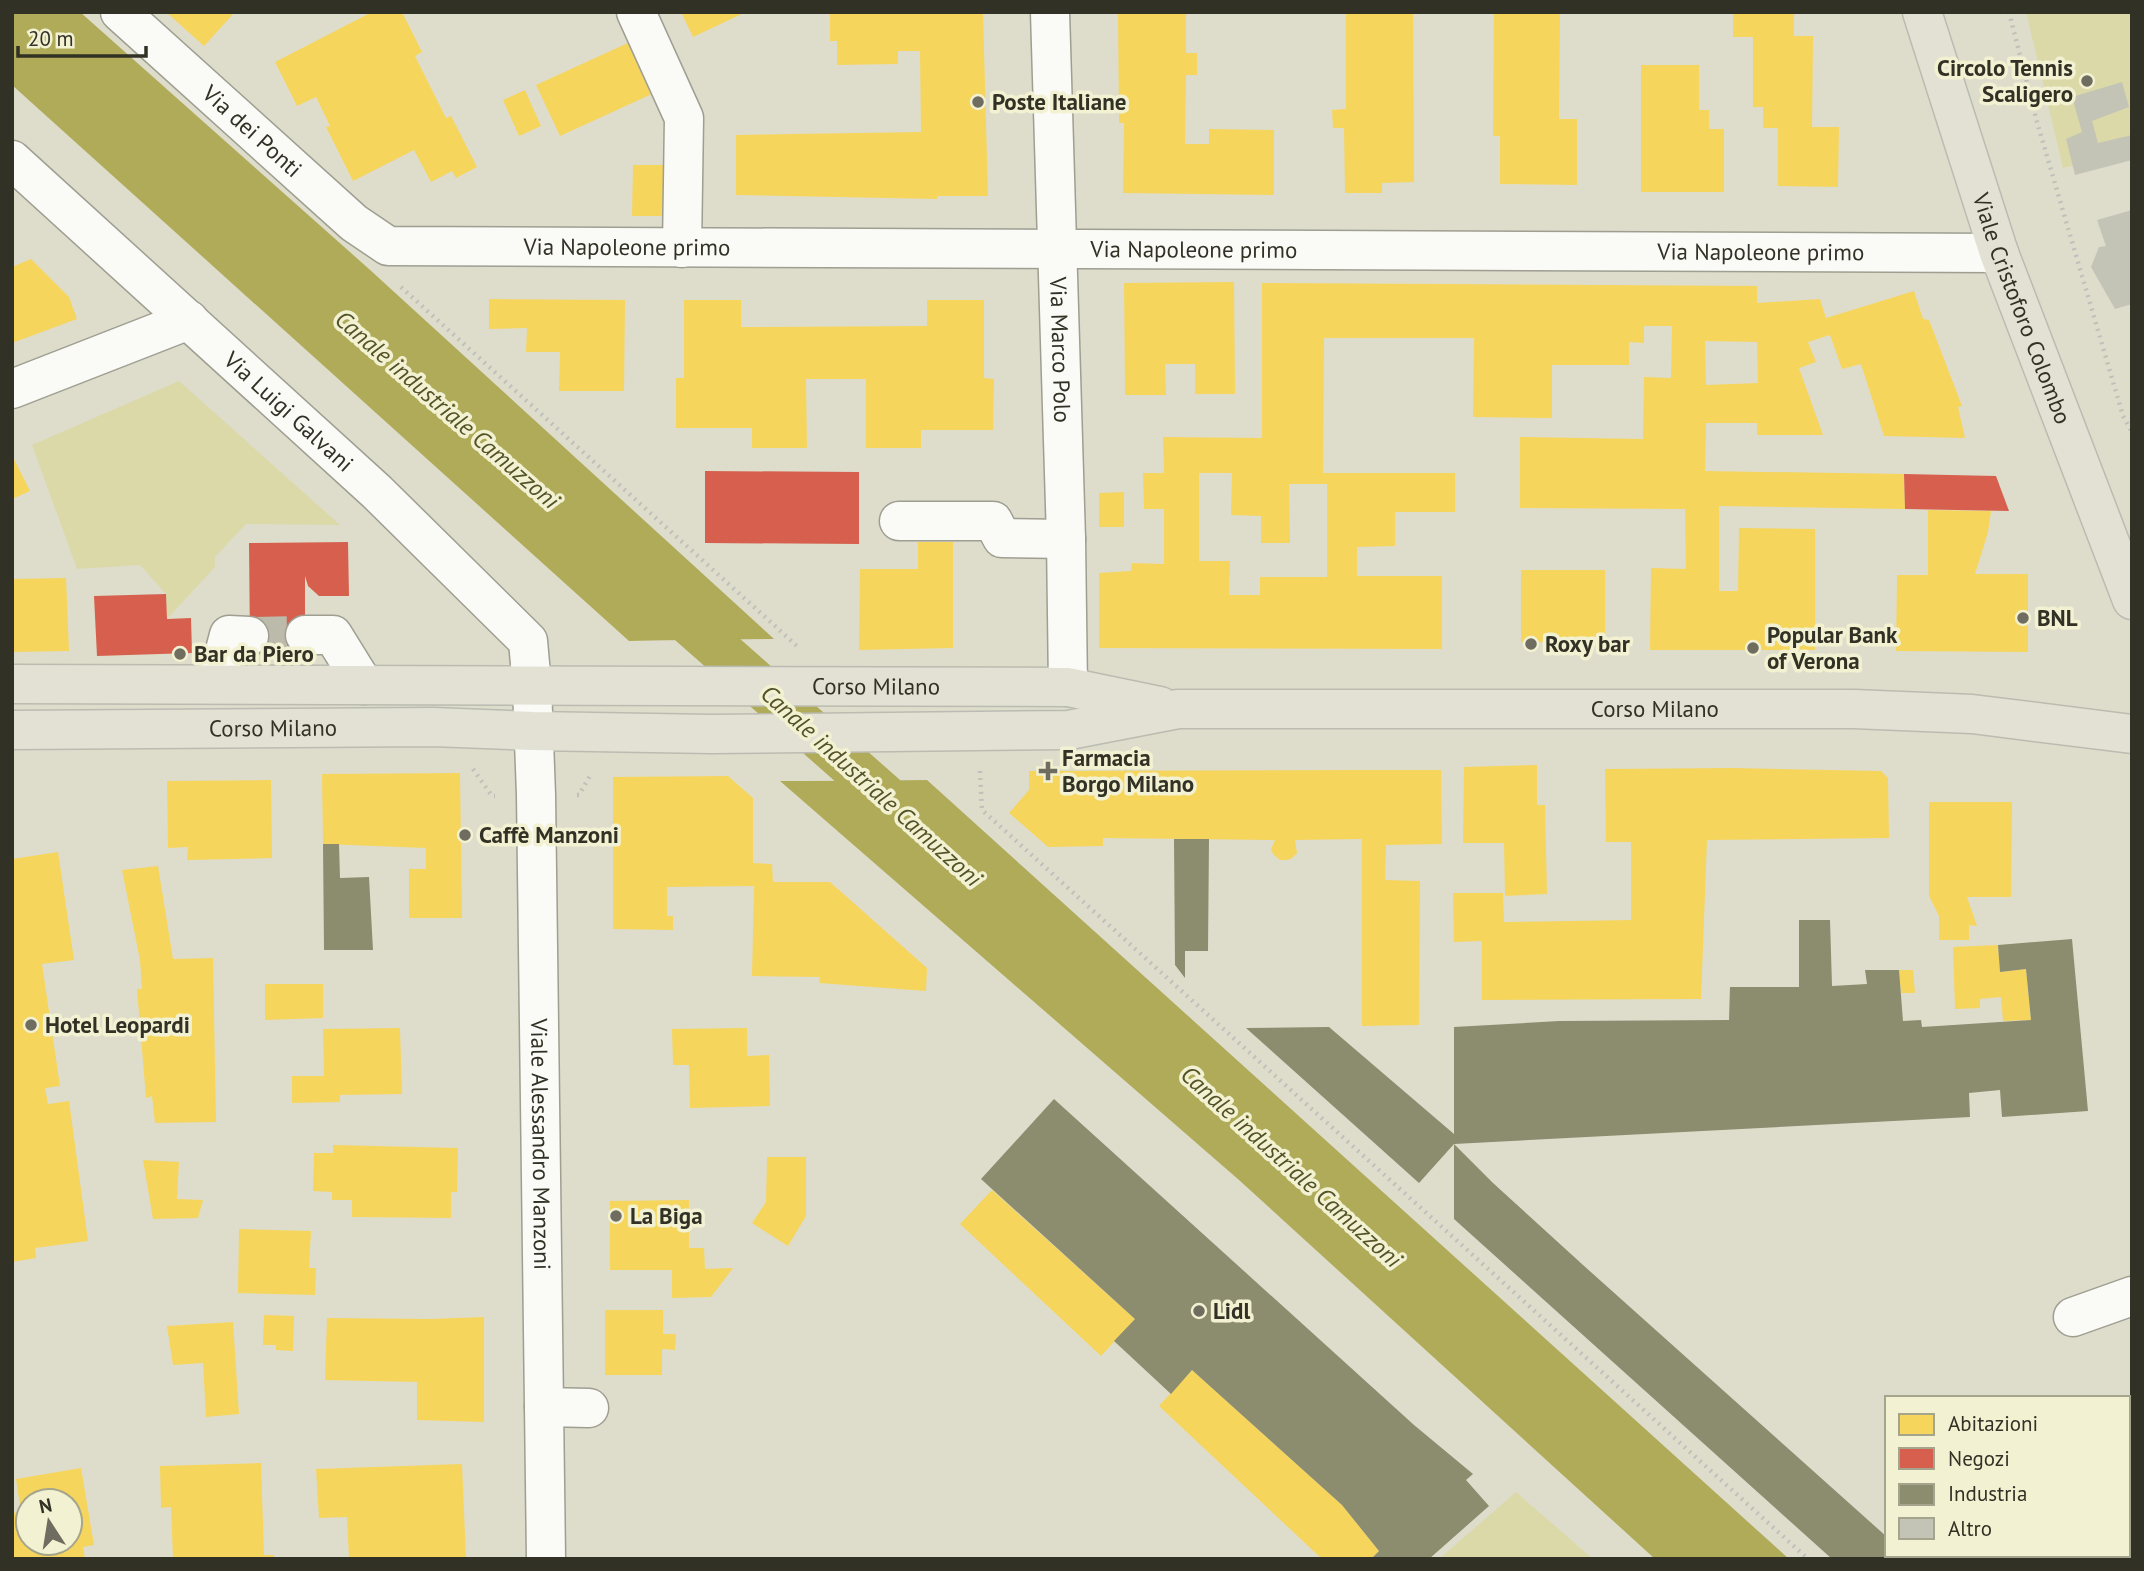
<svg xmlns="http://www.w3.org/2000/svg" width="2144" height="1571" viewBox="0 0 2144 1571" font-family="'PT Sans',sans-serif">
  <rect width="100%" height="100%" fill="#deddcc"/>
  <g fill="#dbd9a8">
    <path d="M2026 12H2132V151L2063 168Z"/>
    <path d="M179 381 340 525 246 524 215 557V567L167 619 166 594 140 565 77 569 32 445Z"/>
    <path d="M1516 1492 1593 1559H1439Z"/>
  </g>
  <g fill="#afab58">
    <path d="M12 12H80L369 269 774 639 629 641 12 85Z"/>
    <path d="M927 780 1789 1559H1655L1239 1180 780 781Z"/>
  </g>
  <g fill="#deddcc">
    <path d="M774 639 777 641 632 644 629 641Z"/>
    <path d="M923 777 927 780 780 781 777 779Z"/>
  </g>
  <g fill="#f6d55c" fill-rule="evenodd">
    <path d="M166 12H235L204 46Z"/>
    <path d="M372 12H402L422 52 415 56 446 118 451 116 477 167 456 178 452 171 431 182 414 150 353 181 326 127 330 126 316 97 297 106 275 62Z"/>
    <path d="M681 12H746L693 37Z"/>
    <path d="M830 12H983L988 196H937V199L736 195V135L921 132 920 51H898V64L837 65V41H830Z"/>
    <path d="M1118 12H1186V53H1197V75H1186L1185 144H1209V129L1274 130V195L1123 193 1124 123H1119Z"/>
    <path d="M1346 12H1413L1414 182 1382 183V193H1345L1344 128H1333L1332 110 1346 109Z"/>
    <path d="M1494 12H1560L1559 119H1577V185L1500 184V136H1493Z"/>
    <path d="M1733 12H1794V36H1813L1812 127H1839L1838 187 1778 186V128H1763V107H1753V37H1733Z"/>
    <path d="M630 42 654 93 560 136 536 85Z"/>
    <path d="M1641 65H1699V110H1709V129H1724V192H1641Z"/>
    <path d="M525 90 541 126 519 136 503 100Z"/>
    <path d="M633 165H667V216H632Z"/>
    <path d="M31 259 69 297 77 319 12 343V267Z"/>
    <path d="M1234 282 1235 394H1195V364H1165L1166 395H1125L1124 283Z"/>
    <path d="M1262 283 1757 286V303L1820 299 1826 318 1914 291 1923 319 1929 320 1962 406 1958 407 1965 438 1884 436 1861 364 1842 369 1830 335 1808 342 1816 362 1799 368 1823 435H1757V423H1706L1705 471 1904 474 1905 509 1719 506V591H1738L1739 528 1815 529V650H1650L1651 568 1686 569 1685 509 1520 508V437L1643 439 1644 377 1671 378 1672 326H1644V343L1629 342V365H1552V418L1473 417 1474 338H1324L1323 473H1455V512H1395V546L1357 547V576H1442V649L1099 648V573L1131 571 1132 563 1164 564V509H1144L1143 473H1164L1163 437 1262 438ZM1705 341 1757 342 1758 383 1706 385ZM1199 473H1232L1231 515 1261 516V543H1290L1289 484H1327V577H1260V595H1229L1230 561H1199Z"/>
    <path d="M489 299 625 300 624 391H559L560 352H526L527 328 489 329Z"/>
    <path d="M684 300H741V327L927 326V300H984V378L994 379 993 430H921V448H866V379H806L807 448H752V428H676V378H684Z"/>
    <path d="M12 455 30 491 12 499Z"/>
    <path d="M1124 492V527H1099V493Z"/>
    <path d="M1928 510 1991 511 1988 532 1975 574H2028V652L1896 651 1897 575H1928Z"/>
    <path d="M918 542H953V648L859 650 860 569H918Z"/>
    <path d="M1521 570H1605V643L1521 642Z"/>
    <path d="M66 578 69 651 12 652V579Z"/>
    <path d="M1537 765V805H1545L1547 894 1505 896 1504 843H1463L1464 767Z"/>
    <path d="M1733 768 1881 771 1888 778 1889 838 1707 840 1701 999 1482 1000V941L1454 942 1453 893H1503L1504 922 1631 920V842H1606L1605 769Z"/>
    <path d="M1362 770H1441L1442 844 1386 845 1385 880 1420 881 1419 1025 1362 1026V839L1295 840 1297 853 1291 859 1285 860H1280L1273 854 1271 849 1275 840 1103 838V846L1048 847 1009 813 1029 790V771Z"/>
    <path d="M460 773 462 918H409V869H426V848L323 844 322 774Z"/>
    <path d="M728 776 753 798V863L772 864 773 882H830L927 968 926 991 819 983 820 977 752 976 754 886 667 887V916H673V930L613 929V777Z"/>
    <path d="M271 780 272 858 187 860 188 847 168 848 167 781Z"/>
    <path d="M1929 802H2012L2011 897H1967L1977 926 1969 925V940H1939V916L1929 896Z"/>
    <path d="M58 852 74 960 42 964 60 1086 45 1088 48 1104 69 1101 88 1241 35 1248 36 1258 12 1262V859Z"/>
    <path d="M158 866 173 959 213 958 216 1122 155 1123 152 1096 146 1098 137 989H142L140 960 122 870Z"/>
    <path d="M1998 945 2000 972 2026 969 2031 1020 2003 1021 2001 997 1980 999V1008L1955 1009 1953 947Z"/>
    <path d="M1899 970H1913L1915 993H1901Z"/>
    <path d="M265 984H323V1018L265 1020Z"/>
    <path d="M400 1028 402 1094 340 1095V1102L292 1103V1076H324L323 1029Z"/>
    <path d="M747 1028V1056L769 1055 770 1106 690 1108 689 1065H673L672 1029Z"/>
    <path d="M333 1145 458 1148 457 1192H451V1218L352 1217V1200H332V1192L313 1191 314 1153H333Z"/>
    <path d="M767 1157H806V1216L788 1246 752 1223 766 1202Z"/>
    <path d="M143 1160 179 1162 177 1199 203 1200 198 1218 153 1219Z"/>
    <path d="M992 1190 1135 1319 1101 1356 960 1224Z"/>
    <path d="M689 1200V1248H704L705 1269 733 1268 711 1297 672 1298V1270H610V1201Z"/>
    <path d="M239 1229 311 1231 309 1268H316L315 1295 238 1293Z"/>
    <path d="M605 1310H663V1334H676L675 1350 662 1349V1375H605Z"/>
    <path d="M264 1315 294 1316 293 1351 276 1350V1345H263Z"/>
    <path d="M484 1317V1422L417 1420V1382L325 1380 327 1318 430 1319Z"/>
    <path d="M233 1322 239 1414 206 1417 203 1363 173 1365 167 1326Z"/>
    <path d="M1192 1370 1342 1505 1379 1551 1371 1559H1322L1159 1406Z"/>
    <path d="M261 1463 264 1555H274V1559H173L171 1507 161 1508 160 1466Z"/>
    <path d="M462 1464 466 1559H349L347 1517 319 1518 316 1469Z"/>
    <path d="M81 1468 94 1545 83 1547 85 1559H12V1513L21 1512 16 1479ZM28 1501H70V1543H28Z"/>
  </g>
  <g fill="#d6604d">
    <path d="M705 471 859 472V544L705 543Z"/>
    <path d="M1904 474 1996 476 2009 511 1905 509Z"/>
    <path d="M348 542 349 596H319L308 586 305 576V646H250L249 543Z"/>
    <path d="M166 594 167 619 191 618 192 653 97 656 94 596Z"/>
  </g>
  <g fill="#8c8c6e">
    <path d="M1174 839H1209L1208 951H1185V978L1175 965Z"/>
    <path d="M323 844H339L340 878 369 877 373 950H324Z"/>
    <path d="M1799 920H1830L1832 986 1867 984 1865 970H1899L1903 1021 1921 1020 1922 1027 2031 1020 2026 969 2000 972 1998 945 2072 939 2088 1111 2002 1117 2000 1090 1969 1093 1970 1117 1454 1144 1493 1183 1583 1265 1887 1537V1555H1907L1910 1559H1832L1454 1219V1144L1419 1183 1246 1028 1329 1027 1454 1134V1027L1559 1021 1729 1020 1730 987H1799Z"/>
    <path d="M1054 1099 1414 1425 1473 1474 1466 1480 1489 1506 1429 1559H1371L1379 1551 1342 1505 1192 1370 1171 1394 1114 1341 1135 1319 981 1179Z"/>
  </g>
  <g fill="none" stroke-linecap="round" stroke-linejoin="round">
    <path stroke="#afab58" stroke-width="44" d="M664 601 911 819"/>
  </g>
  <g fill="#c4c4b6">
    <path d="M2122 82 2129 107 2092 121 2098 143 2132 135V160L2075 175 2066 139 2082 132 2072 97Z"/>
    <path d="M2132 210V304L2115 309 2091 267 2099 247 2106 246 2097 220Z"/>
  </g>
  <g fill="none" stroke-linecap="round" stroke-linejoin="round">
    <path stroke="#bcbbab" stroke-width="38" stroke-dasharray="38 19" stroke-linecap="butt" d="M249 636 305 635"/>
    <g stroke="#9e9e91" stroke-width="41">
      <g id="minor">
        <path id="s1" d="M120 12 354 223 388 246 1999 253"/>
        <path d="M636 12 684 118 682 248"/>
        <path id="s2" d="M1050 12 1066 539 1068 687"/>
        <path id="s3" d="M12 160 377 492 528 641 532 686 536 795 546 1559"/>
        <path d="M12 389 189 320"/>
        <path d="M899 521H993L1002 538 1066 539"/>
        <path d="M305 635H333L364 685"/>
        <path d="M216 684 229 635 249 636"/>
        <path d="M2073 1317 2132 1296"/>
        <path d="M544 1407 589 1408"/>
      </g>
    </g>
    <g stroke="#bbbbb1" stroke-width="41">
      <g id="major">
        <path id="s4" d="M1922 12 1999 253 2132 600"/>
        <path id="s5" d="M12 684 1068 687 1160 706"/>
        <path id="s6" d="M12 730 433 727 533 731 711 734 1069 730 1178 709H1854L1972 714 2132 734"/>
      </g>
    </g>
    <g stroke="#c0c0ba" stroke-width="4.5" stroke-dasharray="2 5" stroke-linecap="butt">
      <path d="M2009 12 2037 122 2123 416 2132 432"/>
      <path d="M401 287 797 646"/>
      <path d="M473 769 492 796H495"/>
      <path d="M980 771 982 810 1808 1559"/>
      <path d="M577 795H579L591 774"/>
    </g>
    <use href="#minor" stroke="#fafaf7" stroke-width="38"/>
    <use href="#major" stroke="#e2e1d4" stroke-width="38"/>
  </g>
  <g fill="#6e6d5f" stroke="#f2f1d2" stroke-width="2.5">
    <circle cx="2087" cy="81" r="7"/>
    <circle cx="978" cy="102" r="7"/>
    <circle cx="2023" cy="618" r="7"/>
    <circle cx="1531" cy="644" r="7"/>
    <circle cx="1753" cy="648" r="7"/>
    <circle cx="180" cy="654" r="7"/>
    <path d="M1044.5 760.5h7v7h7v7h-7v7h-7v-7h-7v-7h7z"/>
    <circle cx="465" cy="835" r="7"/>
    <circle cx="31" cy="1025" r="7"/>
    <circle cx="616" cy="1216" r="7"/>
    <circle cx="1199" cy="1311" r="7"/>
  </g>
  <g text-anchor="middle" stroke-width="7" stroke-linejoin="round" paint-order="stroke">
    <g font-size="23" font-weight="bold" fill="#323125" stroke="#f2f1d2" text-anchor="start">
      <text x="2073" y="76" text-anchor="end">Circolo Tennis<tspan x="2073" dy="26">Scaligero</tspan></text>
      <text x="992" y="110">Poste Italiane</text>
      <text x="2037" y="626">BNL</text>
      <text x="1767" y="643">Popular Bank<tspan x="1767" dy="26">of Verona</tspan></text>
      <text x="1545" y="652">Roxy bar</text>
      <text x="194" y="662">Bar da Piero</text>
      <text x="1062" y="766">Farmacia<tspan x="1062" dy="26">Borgo Milano</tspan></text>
      <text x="479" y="843">Caffè Manzoni</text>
      <text x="45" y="1033">Hotel Leopardi</text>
      <text x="630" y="1224">La Biga</text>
      <text x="1213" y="1319">Lidl</text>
    </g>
    <g font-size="23" fill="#323125" stroke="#f2f1d2">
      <text dy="8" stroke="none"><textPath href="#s1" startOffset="178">Via dei Ponti</textPath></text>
      <text dy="8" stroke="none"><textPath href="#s1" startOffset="595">Via Napoleone primo</textPath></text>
      <text dy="8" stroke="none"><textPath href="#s1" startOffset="1162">Via Napoleone primo</textPath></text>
      <text dy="8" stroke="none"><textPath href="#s1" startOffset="1729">Via Napoleone primo</textPath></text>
      <text dy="8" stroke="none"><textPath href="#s4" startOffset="313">Viale Cristoforo Colombo</textPath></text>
      <text dy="8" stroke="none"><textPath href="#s2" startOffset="338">Via Marco Polo</textPath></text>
      <text dy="8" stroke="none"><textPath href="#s3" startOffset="374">Via Luigi Galvani</textPath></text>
      <text dy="8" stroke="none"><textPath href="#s5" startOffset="864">Corso Milano</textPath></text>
      <text dy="8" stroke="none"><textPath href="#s6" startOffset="1645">Corso Milano</textPath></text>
      <text dy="8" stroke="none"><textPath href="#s6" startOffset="261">Corso Milano</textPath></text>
      <text dy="8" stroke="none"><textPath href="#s3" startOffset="1209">Viale Alessandro Manzoni</textPath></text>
    </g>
    <g font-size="24" font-style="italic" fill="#545227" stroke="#f2f1d2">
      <text transform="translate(447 410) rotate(41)" y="8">Canale industriale Camuzzoni</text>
      <text transform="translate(871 786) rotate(42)" y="8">Canale industriale Camuzzoni</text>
      <text transform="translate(1291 1167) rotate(42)" y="8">Canale industriale Camuzzoni</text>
    </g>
  </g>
  <rect width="2144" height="1571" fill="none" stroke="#323125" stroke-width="28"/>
  <rect x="1885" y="1396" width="245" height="161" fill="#f2f1d2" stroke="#a5a48d" stroke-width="2"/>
  <rect x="1899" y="1414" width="35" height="21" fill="#f6d55c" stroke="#a5a48d" stroke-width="2"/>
  <text x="1948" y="1431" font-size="21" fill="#323125">Abitazioni</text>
  <rect x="1899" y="1448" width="35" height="21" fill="#d6604d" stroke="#a5a48d" stroke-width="2"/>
  <text x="1948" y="1466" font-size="21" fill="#323125">Negozi</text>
  <rect x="1899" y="1484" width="35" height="21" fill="#8c8c6e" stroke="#a5a48d" stroke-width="2"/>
  <text x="1948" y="1501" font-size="21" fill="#323125">Industria</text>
  <rect x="1899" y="1518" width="35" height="21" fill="#c4c4b6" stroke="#a5a48d" stroke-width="2"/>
  <text x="1948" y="1536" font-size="21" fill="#323125">Altro</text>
  <g transform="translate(49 1522) rotate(348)"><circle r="33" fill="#f2f1d2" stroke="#a5a48d" stroke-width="2"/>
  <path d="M0-5L12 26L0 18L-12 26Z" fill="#6e6d5f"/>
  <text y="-10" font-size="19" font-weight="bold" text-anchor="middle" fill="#323125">N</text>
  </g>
  <path d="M18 46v10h128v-10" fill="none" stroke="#323125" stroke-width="3.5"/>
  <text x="28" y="46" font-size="21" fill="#323125" stroke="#f2f1d2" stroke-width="5" paint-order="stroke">20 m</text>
</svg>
